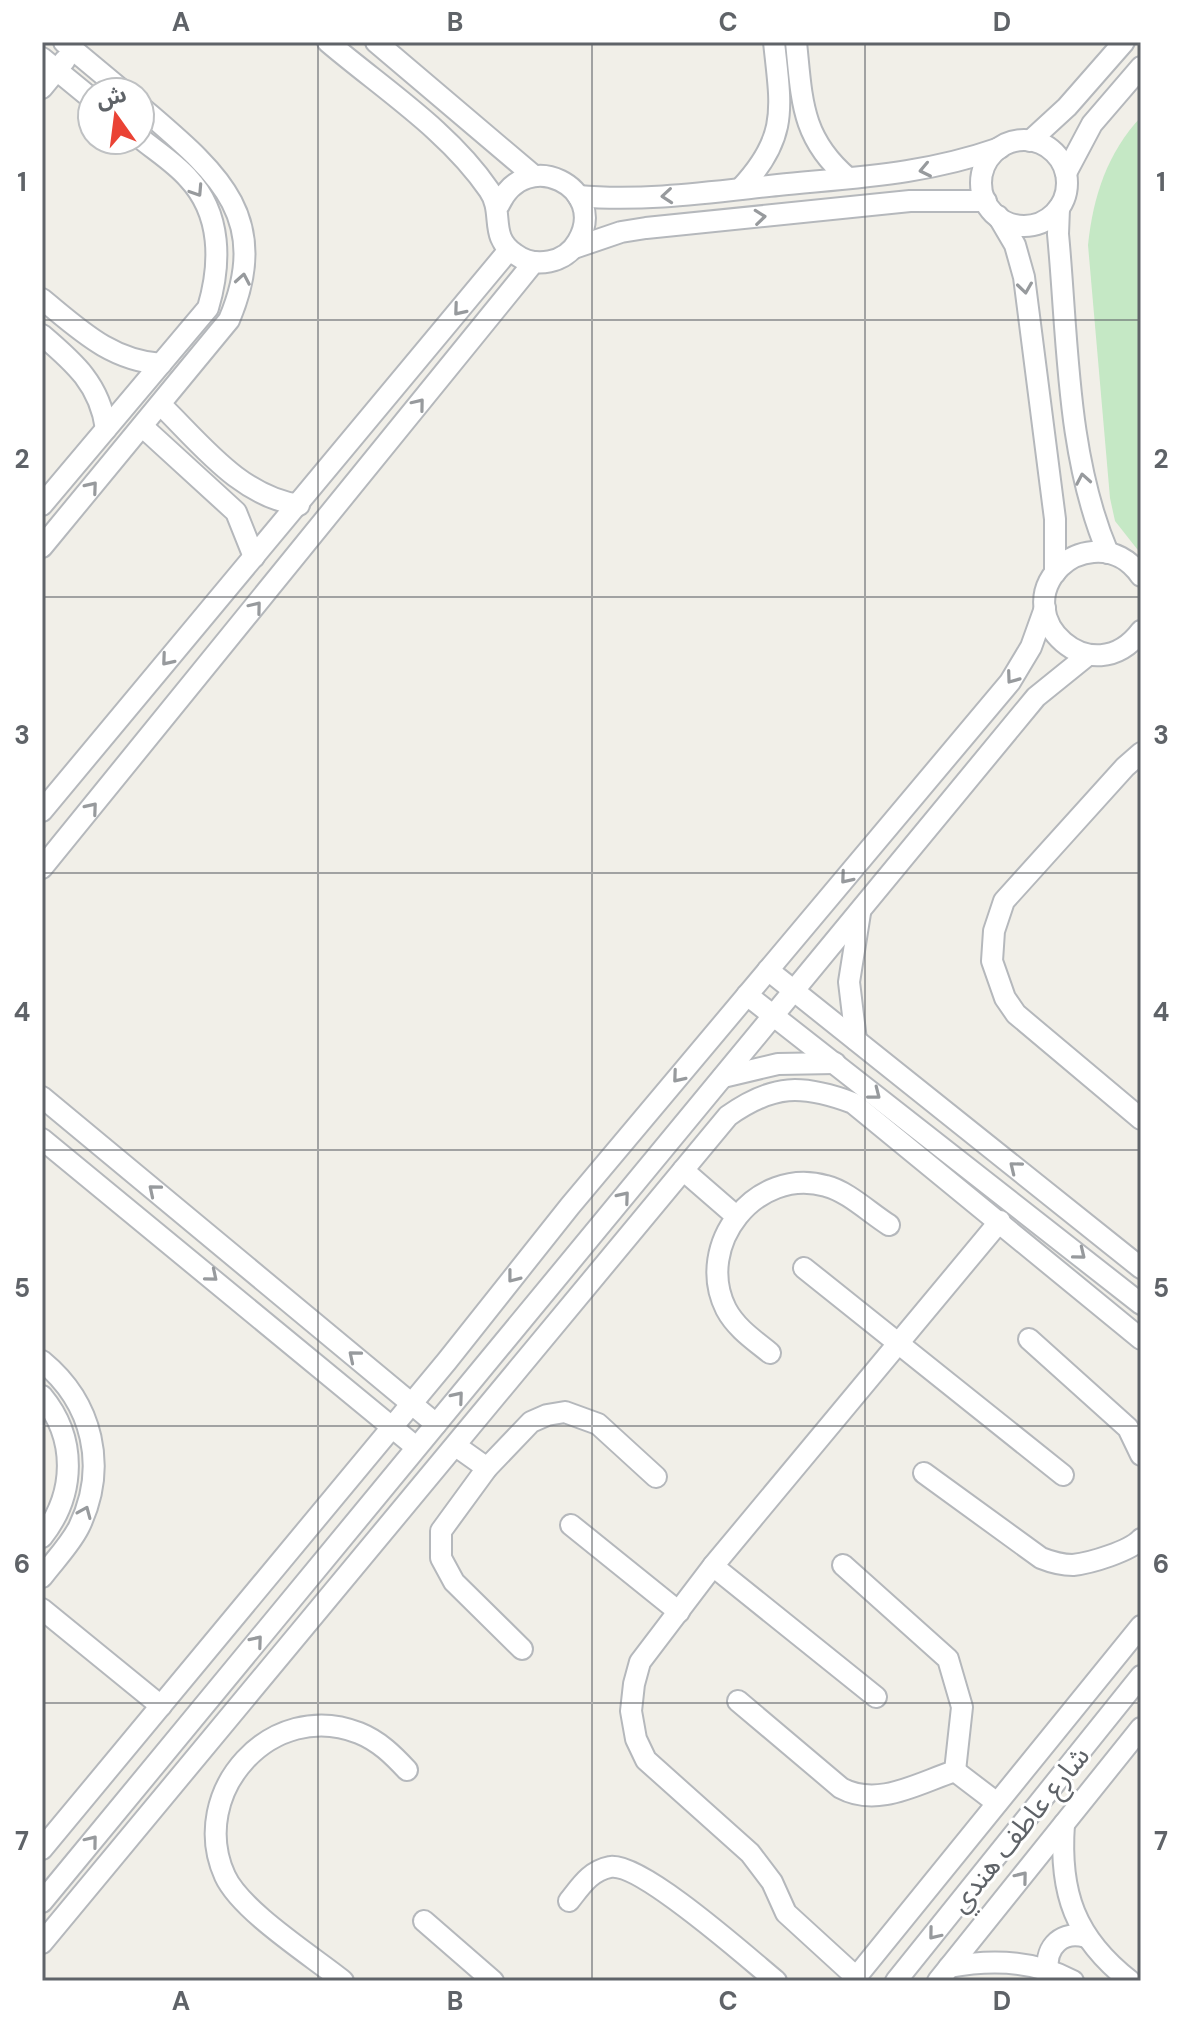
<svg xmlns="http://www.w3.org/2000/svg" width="1183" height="2023" viewBox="0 0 1183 2023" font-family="'DM Sans','Noto Sans Arabic',sans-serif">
  <rect width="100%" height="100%" fill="#f1efe8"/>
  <path fill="#c5e8c5" d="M1141 117V554L1115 521 1110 498 1088 245C1093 197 1107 153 1141 117Z"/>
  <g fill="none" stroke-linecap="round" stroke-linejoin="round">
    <g stroke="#b5b8bc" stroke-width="24">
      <g id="minor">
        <path d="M64 42 124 92"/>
        <path d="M328 42C382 88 449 131 489 190 505 213 488 236 515 254 535 269 566 263 578 241 609 188 526 145 499 205"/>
        <path d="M376 42 534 176"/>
        <path d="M796 42C802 100 801 138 848 178"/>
        <path d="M42 58 92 99"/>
        <path d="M42 88 65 60"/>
        <circle cx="1024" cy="183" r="43"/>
        <path d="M1030 141 1067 107 1124 42"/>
        <path d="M1066 173 1092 124 1141 67"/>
        <path d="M740 189C789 137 781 108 774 42"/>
        <path d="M578 196C644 202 712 192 778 185 859 177 922 175 1000 148"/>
        <path d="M1059 208 1058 234C1068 339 1066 454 1108 553"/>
        <path d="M998 216 1015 245 1024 277 1055 519V573"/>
        <path d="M574 248 621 232 646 228 910 201H986"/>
        <path d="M42 299C80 330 110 360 161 364"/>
        <path d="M42 335C75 363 100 385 106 429"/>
        <path d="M161 405C202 445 240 496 299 505"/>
        <path d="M143 427 236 512 254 557"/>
        <path d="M42 505 208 308C221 264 222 214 188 178 175 163 156 151 140 138"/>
        <path d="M42 547 229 320C274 214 214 170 140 106"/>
        <path d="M1141 576C1130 560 1113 550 1093 552 1081 553 1069 558 1060 567 1009 618 1093 695 1141 631"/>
        <path d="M1141 753 1125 767 1004 901 994 931 992 961 1005 998 1016 1014 1141 1119"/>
        <path d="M42 811 509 250"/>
        <path d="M42 868 534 262"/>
        <path d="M768 970 1141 1268"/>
        <path d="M747 995 1141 1304"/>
        <path d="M856 1040 849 982 860 913"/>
        <path d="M723 1077 778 1064 835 1063"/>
        <path d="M42 1097 436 1424"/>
        <path d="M42 1139 416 1447"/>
        <path d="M683 1170 736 1216"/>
        <path d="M804 1268 1063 1475"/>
        <path d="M1029 1339 1128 1428 1141 1455"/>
        <path d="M770 1353C754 1340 736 1328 726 1309 694 1245 756 1166 826 1186 847 1191 870 1213 889 1225"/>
        <path d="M42 1361C93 1403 108 1467 79 1527 70 1545 54 1561 42 1577"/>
        <path d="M42 1396C77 1438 76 1494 42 1537"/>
        <path d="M456 1446 487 1468"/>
        <path d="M924 1473 1041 1558C1051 1562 1061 1565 1073 1565 1091 1563 1130 1551 1141 1539"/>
        <path d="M571 1525 679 1612"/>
        <path d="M713 1566 876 1697"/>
        <path d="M42 1609 161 1706"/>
        <path d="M522 1649 454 1582 441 1558V1531L487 1468 531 1422 547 1415 565 1412 598 1424 656 1477"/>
        <path d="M738 1701 841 1788C878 1808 918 1783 955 1771L962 1707 948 1659 843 1565"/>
        <path d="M955 1771 997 1803"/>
        <path d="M1064 1824C1059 1893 1075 1938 1130 1981"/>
        <path d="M42 1849 447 1361 570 1206 1010 682 1031 647 1045 608"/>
        <path d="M569 1901C581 1886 590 1871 610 1867 641 1862 748 1958 776 1981"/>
        <path d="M42 1902 1036 697 1088 655"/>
        <path d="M424 1921 493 1981"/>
        <path d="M42 1943 728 1116C773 1084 802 1084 853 1103L1141 1339"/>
        <path d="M949 1967C991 1959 1034 1960 1073 1981"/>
        <path d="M1048 1970C1045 1946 1063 1930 1086 1937"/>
        <path d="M856 1977 786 1913 772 1882 750 1853 646 1760 636 1739 631 1711 634 1684 640 1662 713 1566 1000 1221"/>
        <path d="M343 1981C312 1956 241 1911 225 1876 187 1792 272 1698 359 1733 379 1741 393 1755 407 1770"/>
        <path d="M853 1981 1141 1626"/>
        <path d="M896 1981 1141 1676"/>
        <path d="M938 1981 1141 1728"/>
      </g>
    </g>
    <use href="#minor" stroke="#fff" stroke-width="20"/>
  </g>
  <defs><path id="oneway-chevron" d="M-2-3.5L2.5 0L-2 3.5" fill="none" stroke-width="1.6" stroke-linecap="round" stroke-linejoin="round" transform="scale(2)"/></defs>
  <g stroke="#979a9d">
    <use href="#oneway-chevron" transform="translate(925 170) rotate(168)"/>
    <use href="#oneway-chevron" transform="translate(197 191) rotate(57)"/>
    <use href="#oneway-chevron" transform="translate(667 196) rotate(175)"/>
    <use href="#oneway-chevron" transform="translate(760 217) rotate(-6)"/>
    <use href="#oneway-chevron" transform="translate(243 279) rotate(-80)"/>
    <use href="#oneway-chevron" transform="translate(1025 288) rotate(82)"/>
    <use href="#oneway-chevron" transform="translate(459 310) rotate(130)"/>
    <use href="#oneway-chevron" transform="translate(419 404) rotate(-51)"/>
    <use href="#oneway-chevron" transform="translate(1083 479) rotate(-100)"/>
    <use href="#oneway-chevron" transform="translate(92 487) rotate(-50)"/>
    <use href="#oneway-chevron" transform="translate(256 607) rotate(-51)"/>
    <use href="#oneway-chevron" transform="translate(167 660) rotate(130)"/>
    <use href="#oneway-chevron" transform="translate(1012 678) rotate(126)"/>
    <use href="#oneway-chevron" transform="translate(92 808) rotate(-50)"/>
    <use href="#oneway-chevron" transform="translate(846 878) rotate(130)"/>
    <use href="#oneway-chevron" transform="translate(678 1077) rotate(130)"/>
    <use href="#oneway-chevron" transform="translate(875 1094) rotate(38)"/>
    <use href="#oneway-chevron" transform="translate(1015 1167) rotate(-141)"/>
    <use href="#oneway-chevron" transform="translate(154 1190) rotate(-140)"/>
    <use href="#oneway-chevron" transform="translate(624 1197) rotate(-50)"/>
    <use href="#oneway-chevron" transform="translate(1080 1254) rotate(39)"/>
    <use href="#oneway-chevron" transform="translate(212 1276) rotate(40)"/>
    <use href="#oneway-chevron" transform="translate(513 1277) rotate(128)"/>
    <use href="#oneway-chevron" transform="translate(354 1356) rotate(-140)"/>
    <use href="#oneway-chevron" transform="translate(458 1397) rotate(-50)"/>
    <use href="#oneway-chevron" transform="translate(85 1512) rotate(-67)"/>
    <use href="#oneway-chevron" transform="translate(257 1641) rotate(-50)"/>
    <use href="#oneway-chevron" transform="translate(92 1841) rotate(-51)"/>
    <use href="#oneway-chevron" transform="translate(1022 1877) rotate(-51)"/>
    <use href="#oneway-chevron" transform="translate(934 1934) rotate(129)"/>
  </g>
  <path fill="none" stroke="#5f6368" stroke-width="2" stroke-opacity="0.55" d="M318 42V1981M592 42V1981M865 42V1981M42 320H1141M42 597H1141M42 873H1141M42 1150H1141M42 1426H1141M42 1703H1141"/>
  <g text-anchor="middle" stroke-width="6" stroke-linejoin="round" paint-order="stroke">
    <g font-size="28" fill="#5f6368" stroke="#fff">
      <text transform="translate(1019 1829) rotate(-51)" y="10">شارع عاطف هندي</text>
    </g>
  </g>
  <rect width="1183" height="2023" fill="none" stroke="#ffffff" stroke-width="88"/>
  <g transform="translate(116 116) rotate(346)"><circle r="38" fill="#ffffff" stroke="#bfc1c3" stroke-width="2"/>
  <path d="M0-6L14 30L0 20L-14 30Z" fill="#ea4335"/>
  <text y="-12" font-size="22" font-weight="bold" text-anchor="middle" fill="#5f6368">ش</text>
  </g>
  <rect x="44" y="44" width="1095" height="1935" fill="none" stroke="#5f6368" stroke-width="3"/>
  <g font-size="26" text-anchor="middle" font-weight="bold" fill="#5f6368">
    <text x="181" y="31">A</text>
    <text x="455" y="31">B</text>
    <text x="728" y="31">C</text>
    <text x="1002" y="31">D</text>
    <text x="22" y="191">1</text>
    <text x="1161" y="191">1</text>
    <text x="22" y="468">2</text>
    <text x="1161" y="468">2</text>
    <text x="22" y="744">3</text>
    <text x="1161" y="744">3</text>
    <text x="22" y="1021">4</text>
    <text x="1161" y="1021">4</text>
    <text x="22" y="1297">5</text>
    <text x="1161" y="1297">5</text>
    <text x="22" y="1573">6</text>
    <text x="1161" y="1573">6</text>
    <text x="22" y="1850">7</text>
    <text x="1161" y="1850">7</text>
    <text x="181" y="2010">A</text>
    <text x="455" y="2010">B</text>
    <text x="728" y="2010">C</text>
    <text x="1002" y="2010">D</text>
  </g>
</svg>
